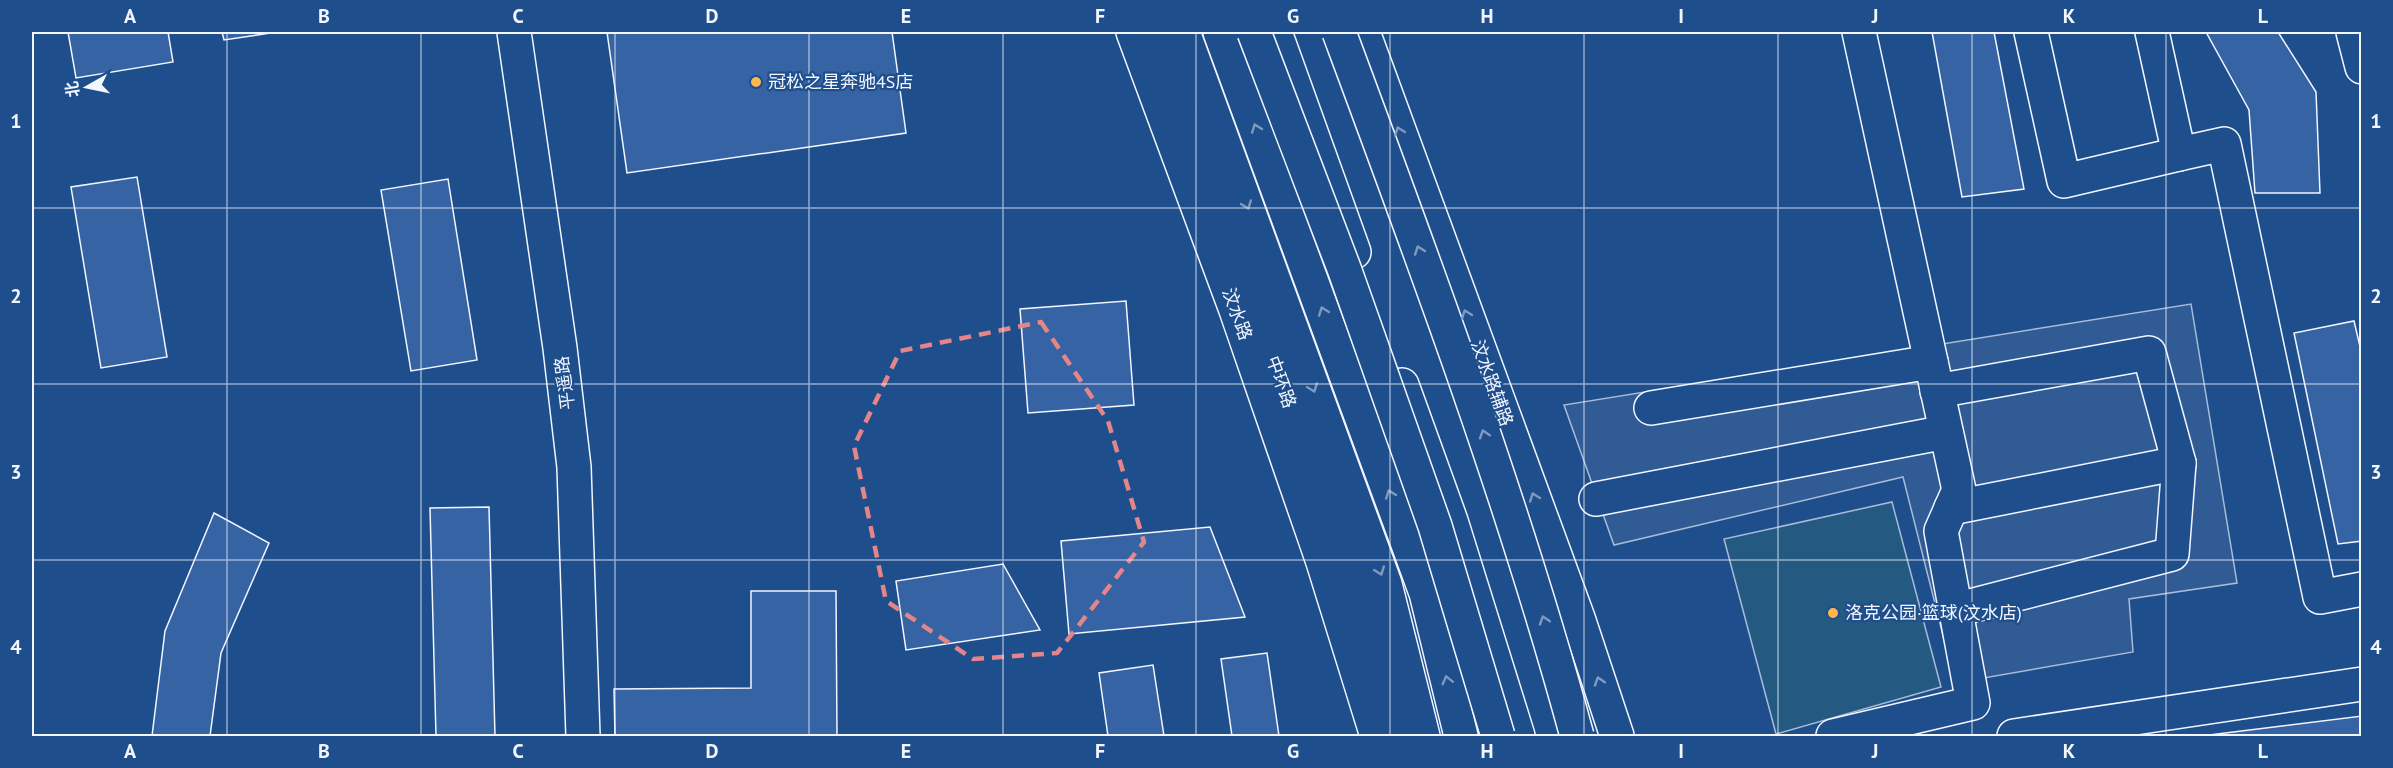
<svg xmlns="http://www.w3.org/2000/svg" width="2393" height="768" viewBox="0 0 2393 768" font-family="'PT Sans','Noto Sans SC',sans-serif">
  <rect width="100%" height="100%" fill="#1f4e8c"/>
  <path fill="#245a82" stroke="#a8bbd7" stroke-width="1.5" d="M1892 502 1941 687 1776 734 1724 539Z"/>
  <path fill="#305b95" stroke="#a8bbd7" stroke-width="1.5" d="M2191 304 2237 583 2129 599 2133 652 1955 683 1903 477 1614 545 1564 405Z"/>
  <g fill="#3563a3" stroke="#f2f6ff" stroke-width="1.5">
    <path d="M68 32H168L173 62 76 78Z"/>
    <path d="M222 32H277L224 40Z"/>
    <path d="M607 32H892L906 133 627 173Z"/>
    <path d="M1932 32H1994L2024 189 1962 197Z"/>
    <path d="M2206 32H2278L2316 92 2320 193H2255L2249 110Z"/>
    <path d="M137 177 167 357 101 368 71 187Z"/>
    <path d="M448 179 477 360 411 371 381 190Z"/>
    <path d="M1126 301 1134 405 1028 413 1020 309Z"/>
    <path d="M2354 321 2362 355V541L2338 544 2294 333Z"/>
    <path d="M489 507 495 736H436L430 508Z"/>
    <path d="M214 513 269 543 221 653 210 736H152L165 631Z"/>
    <path d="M1210 527 1245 617 1069 634 1061 541Z"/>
    <path d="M1003 564 1040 630 906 650 896 581Z"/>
    <path d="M751 591H836L837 736H615L614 689 751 688Z"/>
    <path d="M1267 653 1279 736H1232L1221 659Z"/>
    <path d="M1153 665 1164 736H1108L1099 673Z"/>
    <path d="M2362 716V736H2201Z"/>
  </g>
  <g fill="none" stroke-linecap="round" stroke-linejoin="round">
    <g stroke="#f2f6ff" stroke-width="36">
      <g id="minor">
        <path d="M514 32 560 348 574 467 583 736"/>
        <path d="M1363 32 1578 618 1617 736"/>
        <path d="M2031 32 2064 181 2179 154"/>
        <path d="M2152 32 2179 154 2224 144 2320 597 2362 589"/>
        <path d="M2353 32 2362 67"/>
        <path d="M1937 391 2149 353 2179 463 2172 554 1955 610"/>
        <path d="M1651 408 1931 362"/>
        <path d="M1596 499 1946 432"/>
        <path d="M1951 508 2179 463"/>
        <path d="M1833 736 1973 703 1941 531 1959 490 1859 32"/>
        <path d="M2014 736 2362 684"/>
      </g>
    </g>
    <g stroke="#f2f6ff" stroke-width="36">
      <g id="major">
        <path d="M1133 32 1236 310 1323 562 1377 736"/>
        <path d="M1183 32 1385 584 1423 736"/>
        <path d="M1220 32 1426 593 1461 736"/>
        <path d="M1275 32 1354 252"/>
        <path d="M1402 385 1451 521 1518 736"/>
      </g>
    </g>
    <g stroke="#f2f6ff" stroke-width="36">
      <path id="highway" d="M1152 32 1254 306 1343 557 1397 736"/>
    </g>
    <use href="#minor" stroke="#1f4e8c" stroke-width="33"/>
    <use href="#major" stroke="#1f4e8c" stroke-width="33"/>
    <use href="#highway" stroke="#1f4e8c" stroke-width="33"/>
    <g stroke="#f2f6ff" stroke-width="36" stroke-linecap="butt">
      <g id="highway-bridge">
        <path d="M1254 32 1345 271 1435 526 1498 736"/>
        <path d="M1339 32C1425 264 1512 497 1577 736"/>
      </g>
    </g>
    <use href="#highway-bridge" stroke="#1f4e8c" stroke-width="33"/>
  </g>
  <defs><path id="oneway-chevron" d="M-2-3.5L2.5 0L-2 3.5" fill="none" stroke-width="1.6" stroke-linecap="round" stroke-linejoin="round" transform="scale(1.5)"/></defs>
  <g stroke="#7e9ac0">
    <use href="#oneway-chevron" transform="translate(1256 128) rotate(-110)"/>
    <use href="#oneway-chevron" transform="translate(1399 131) rotate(-110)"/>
    <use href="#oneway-chevron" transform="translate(1247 205) rotate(70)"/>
    <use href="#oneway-chevron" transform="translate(1419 250) rotate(-110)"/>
    <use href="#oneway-chevron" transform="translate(1323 311) rotate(-110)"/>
    <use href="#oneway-chevron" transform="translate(1466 314) rotate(-110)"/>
    <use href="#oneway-chevron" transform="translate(1313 388) rotate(70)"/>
    <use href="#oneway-chevron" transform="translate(1484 434) rotate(-108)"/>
    <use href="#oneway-chevron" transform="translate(1390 494) rotate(-110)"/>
    <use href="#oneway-chevron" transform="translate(1534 497) rotate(-110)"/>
    <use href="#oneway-chevron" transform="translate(1380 571) rotate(70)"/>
    <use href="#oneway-chevron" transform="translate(1544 620) rotate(-108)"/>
    <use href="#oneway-chevron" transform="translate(1447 680) rotate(-104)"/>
    <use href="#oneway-chevron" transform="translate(1599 681) rotate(-108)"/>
  </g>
  <path fill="none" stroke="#e38589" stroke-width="4.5" stroke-dasharray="12 8" stroke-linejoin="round" d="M1041 322 1108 421 1144 542 1057 653 973 659 886 601 854 446 900 351Z"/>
  <path fill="none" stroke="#f2f6ff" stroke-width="1.5" stroke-opacity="0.55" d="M227 32V736M421 32V736M615 32V736M809 32V736M1003 32V736M1196 32V736M1390 32V736M1584 32V736M1778 32V736M1972 32V736M2166 32V736M32 208H2362M32 384H2362M32 560H2362"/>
  <g fill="#ffb74d" stroke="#1f4e8c" stroke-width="2">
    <circle cx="756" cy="82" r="6"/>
    <circle cx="1833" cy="613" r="6"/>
  </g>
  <g text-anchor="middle" stroke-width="4.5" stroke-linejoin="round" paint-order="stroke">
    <g font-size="18" fill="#f2f6ff" stroke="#1f4e8c" text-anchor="start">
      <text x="768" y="88">冠松之星奔驰4S店</text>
      <text x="1845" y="619">洛克公园·篮球(汶水店)</text>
    </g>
    <g font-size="18" fill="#f2f6ff" stroke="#1f4e8c">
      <text transform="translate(1237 314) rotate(70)" y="6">汶水路</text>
      <text transform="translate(1281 382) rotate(70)" y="6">中环路</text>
      <text transform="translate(565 383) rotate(-97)" y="6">平遥路</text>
      <text transform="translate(1492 383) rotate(70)" y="6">汶水路辅路</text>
    </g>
  </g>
  <rect width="2393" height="768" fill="none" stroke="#1f4e8c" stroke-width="66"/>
  <g transform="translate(87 87) rotate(261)" stroke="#1f4e8c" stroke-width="4.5" paint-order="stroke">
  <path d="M0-4.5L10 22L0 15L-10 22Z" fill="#f2f6ff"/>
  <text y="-9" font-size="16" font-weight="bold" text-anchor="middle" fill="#f2f6ff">北</text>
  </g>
  <rect x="33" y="33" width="2327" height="702" fill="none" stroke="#f2f6ff" stroke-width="2"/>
  <g font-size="20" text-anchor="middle" font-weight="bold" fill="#f2f6ff">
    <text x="130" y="23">A</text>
    <text x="324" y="23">B</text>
    <text x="518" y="23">C</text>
    <text x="712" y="23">D</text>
    <text x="906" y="23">E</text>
    <text x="1100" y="23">F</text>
    <text x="1293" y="23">G</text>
    <text x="1487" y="23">H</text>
    <text x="1681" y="23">I</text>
    <text x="1875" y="23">J</text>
    <text x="2069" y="23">K</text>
    <text x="2263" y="23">L</text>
    <text x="16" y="128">1</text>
    <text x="2376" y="128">1</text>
    <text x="16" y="303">2</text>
    <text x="2376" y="303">2</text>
    <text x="16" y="479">3</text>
    <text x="2376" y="479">3</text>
    <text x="16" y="654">4</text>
    <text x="2376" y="654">4</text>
    <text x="130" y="758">A</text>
    <text x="324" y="758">B</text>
    <text x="518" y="758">C</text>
    <text x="712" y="758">D</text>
    <text x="906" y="758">E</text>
    <text x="1100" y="758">F</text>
    <text x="1293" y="758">G</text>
    <text x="1487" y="758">H</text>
    <text x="1681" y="758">I</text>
    <text x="1875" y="758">J</text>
    <text x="2069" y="758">K</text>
    <text x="2263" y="758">L</text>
  </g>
</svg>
